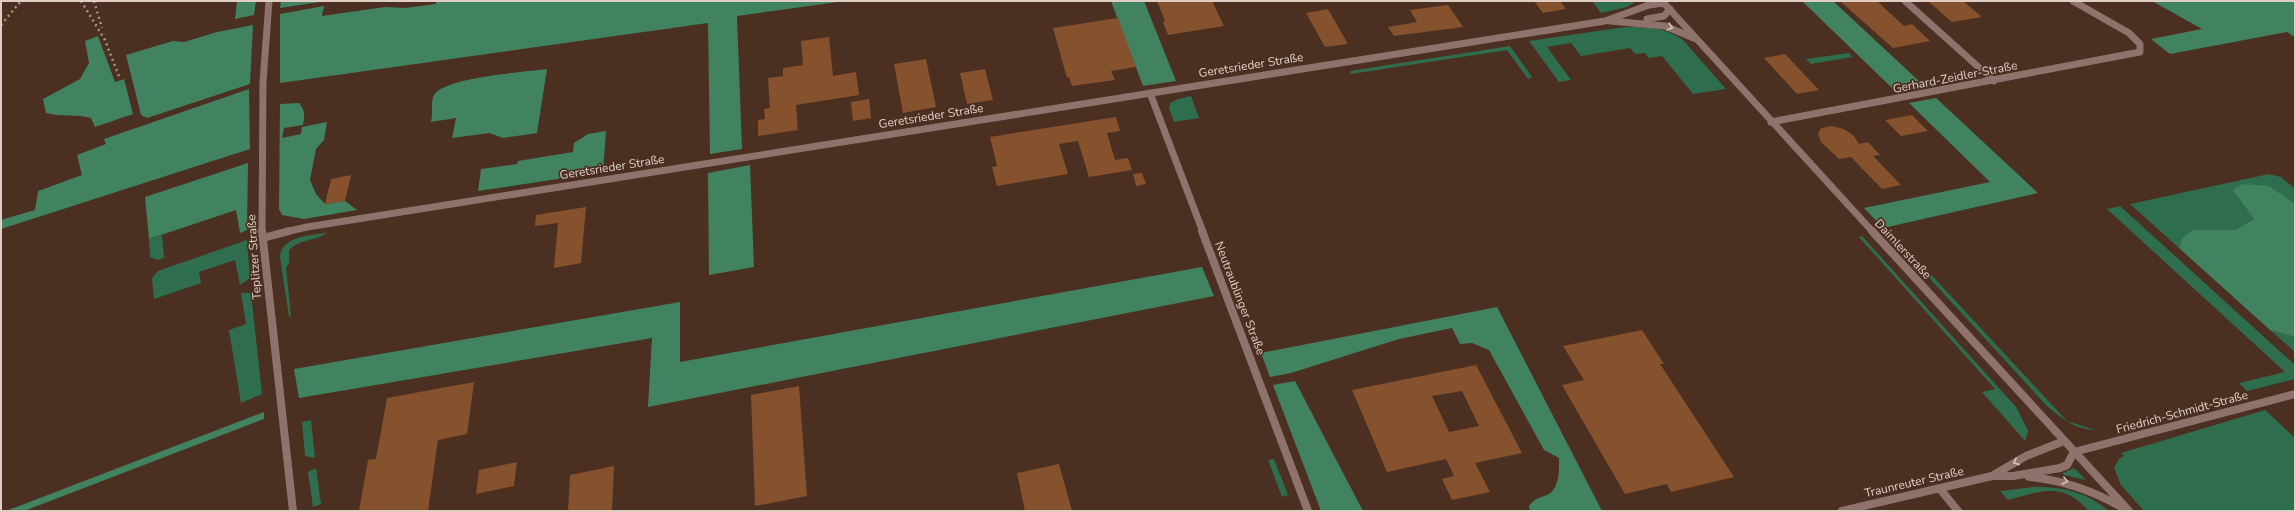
<svg xmlns="http://www.w3.org/2000/svg" width="2296" height="512" viewBox="0 0 2296 512" font-family="'Nunito Sans',sans-serif">
  <rect width="100%" height="100%" fill="#4b2f21"/>
  <g fill="#2e6e4e">
    <path d="M1592 1H1636L1627 7 1601 13Z"/>
    <path d="M1625 27C1647 27 1665 27 1683 40L1726 89 1693 94 1662 56 1649 58 1645 53 1635 54 1630 48 1581 56 1571 43 1547 47 1571 80 1559 82 1529 41Z"/>
    <path d="M1510 46 1532 77 1528 79 1507 50 1351 74 1350 71Z"/>
    <path d="M1849 53 1852 57 1811 64 1806 59Z"/>
    <path d="M1191 96 1199 118 1174 122 1169 108 1170 103 1178 99Z"/>
    <path d="M2269 174 2281 177 2295 189V204L2242 184 2234 190 2254 219 2235 230 2182 238 2179 248 2130 204Z"/>
    <path d="M2120 206 2295 365V379L2247 391 2239 383 2285 372 2107 209Z"/>
    <path d="M327 233C316 241 295 240 289 251V263L286 268 291 316 289 317 280 257C281 236 312 235 327 233Z"/>
    <path d="M162 235 164 258 158 260 150 257 149 239Z"/>
    <path d="M1862 236 2016 407 2028 431 2025 441 1982 392 1995 389 1859 237Z"/>
    <path d="M247 240 250 278 240 285 235 260 199 272 201 283 154 299 152 278 158 271Z"/>
    <path d="M1912 254 2067 421 2095 430C2075 429 2062 419 2047 406L1910 257Z"/>
    <path d="M241 293H251L262 394 241 403 229 330 246 324Z"/>
    <path d="M2270 330 2295 337V352Z"/>
    <path d="M2265 410 2295 438V511H2144L2121 485 2114 468 2119 459 2124 456 2121 453Z"/>
    <path d="M311 420 315 458 305 456 302 422Z"/>
    <path d="M1274 459 1288 495 1282 497 1268 460Z"/>
    <path d="M316 468 321 504 313 507 308 472Z"/>
    <path d="M2074 468 2086 480 2064 475 2063 473Z"/>
    <path d="M2033 487C2062 486 2086 492 2109 511H2089C2061 481 2043 491 2008 500L2000 491Z"/>
  </g>
  <g fill="#418361">
    <path d="M237 1H256L254 15 235 19Z"/>
    <path d="M281 1H326L280 8Z"/>
    <path d="M436 1H845L737 16 742 149 710 154 708 23 280 83V14L324 6 322 16 385 7 405 8 436 4Z"/>
    <path d="M1111 1H1144L1176 81 1143 86Z"/>
    <path d="M1802 1H1833L1920 82 1892 88Z"/>
    <path d="M2152 1H2295V37L2287 32 2170 54 2151 39 2202 29Z"/>
    <path d="M253 25 250 84 147 118 141 115 126 55 173 41 184 42 217 32Z"/>
    <path d="M98 36 115 82 124 79 133 114 95 127 91 118C76 114 61 117 46 113L43 99 80 79 89 63 85 41Z"/>
    <path d="M547 69 537 133 503 138 489 133 452 138 456 118 431 122C433 114 431 104 433 97 439 77 527 72 547 69Z"/>
    <path d="M249 89 250 149 1 229V220L35 210 38 191 82 175 77 155 106 144 104 139Z"/>
    <path d="M1936 98 2038 193 1883 228 1864 208 1990 182 1909 103Z"/>
    <path d="M299 103C305 110 305 115 303 125L284 128 282 138 301 134 302 127 327 122 324 140 316 149 310 180 316 194 325 204 345 201 357 210 304 219 282 215 279 209 280 104Z"/>
    <path d="M606 131 603 172 478 191 481 169 517 164 518 161 573 152 574 143 588 134Z"/>
    <path d="M248 163 247 230 240 233 236 210 149 239 145 197Z"/>
    <path d="M750 165 754 267 709 275 708 173Z"/>
    <path d="M2242 184 2269 186 2295 204V337L2270 330 2179 248 2182 238 2193 230H2235L2254 219 2233 190Z"/>
    <path d="M1202 267 1214 296 648 407 652 338 299 398 294 369 680 302V362Z"/>
    <path d="M1497 307 1602 511H1530L1529 506C1535 498 1539 498 1547 495 1560 489 1559 470 1559 458L1544 450 1489 350 1472 343 1460 344 1452 328 1399 339 1291 373 1270 377 1261 353Z"/>
    <path d="M1295 381 1363 511H1321L1273 385Z"/>
    <path d="M264 412V419L24 511H6Z"/>
  </g>
  <g fill="#86522e" fill-rule="evenodd">
    <path d="M1157 1H1212L1224 26 1168 35 1163 22 1165 21Z"/>
    <path d="M1534 1H1560L1566 9 1543 13Z"/>
    <path d="M1840 1H1877L1904 26 1912 24 1930 41 1893 48Z"/>
    <path d="M1928 1H1963L1982 17 1952 22Z"/>
    <path d="M1448 5 1463 27 1394 36 1388 27 1417 22 1410 10Z"/>
    <path d="M1328 9 1348 44 1325 47 1306 13Z"/>
    <path d="M1118 18 1136 67 1111 71 1115 80 1072 86 1069 77 1067 78 1053 28Z"/>
    <path d="M829 37 833 76 856 72 859 95 796 105 798 130 758 136V120L765 119 764 109 770 108 768 78 783 76V68L803 65 801 41Z"/>
    <path d="M1785 54 1819 90 1797 94 1764 58Z"/>
    <path d="M926 59 936 107 903 113 894 64Z"/>
    <path d="M985 69 993 100 967 104 960 73Z"/>
    <path d="M869 99 871 118 853 121 851 102Z"/>
    <path d="M1912 115 1928 131 1901 136 1885 120Z"/>
    <path d="M1116 117 1120 131 1107 133 1115 160 1128 158 1132 170 1089 177 1078 141 1059 144 1068 174 997 186 992 167 997 166 990 137Z"/>
    <path d="M1832 126 1844 129 1854 136 1859 144 1868 142 1880 155 1873 156 1901 185 1882 189 1851 157 1839 159 1821 142 1818 134 1821 128Z"/>
    <path d="M1142 173 1146 184 1136 186 1133 174Z"/>
    <path d="M351 175 345 201 325 204 331 179Z"/>
    <path d="M586 207 581 263 554 268 558 223 535 226 536 215Z"/>
    <path d="M1642 330 1664 364H1660L1734 477 1671 492 1667 484 1625 494 1562 385 1584 380 1563 346Z"/>
    <path d="M1476 365 1522 453 1475 463 1490 492 1452 500 1442 479 1454 476 1446 459 1387 472 1352 390ZM1462 391 1479 426 1449 432 1432 396Z"/>
    <path d="M474 382 467 434 438 440 428 511H359L368 460 376 459 387 398Z"/>
    <path d="M799 386 807 496 755 506 751 395Z"/>
    <path d="M517 462 514 486 476 494 479 470Z"/>
    <path d="M1059 464 1072 511H1025L1017 473Z"/>
    <path d="M614 466 612 511H568L570 475Z"/>
  </g>
  <g fill="none" stroke-linecap="round" stroke-linejoin="round">
    <g stroke="#90726c" stroke-width="7">
      <path d="M1905 1 1994 81"/>
      <path d="M1647 19 1664 16 1670 9"/>
      <path d="M1610 21 1665 26 1696 39"/>
      <path d="M1150 93 1203 232"/>
      <path d="M1771 122 2140 52V44L2129 33 2073 1"/>
      <path d="M285 232 307 227 1605 21 1649 5 1663 3"/>
    </g>
    <g stroke="#90726c" stroke-width="8">
      <path d="M1202 231 1308 511"/>
      <path d="M263 238 289 231"/>
      <path d="M1992 476 2026 456 2064 441"/>
      <path d="M2029 477C2064 480 2094 491 2125 509"/>
      <path d="M1940 489 1958 511"/>
      <path d="M1842 511 1992 476H2013L2060 468 2067 465 2074 452 2295 394"/>
    </g>
    <g stroke="#90726c" stroke-width="7">
      <path d="M1662 1 1873 232"/>
      <path d="M262 232 263 82 269 1"/>
    </g>
    <g stroke="#90726c" stroke-width="8">
      <path d="M262 231 293 511"/>
      <path d="M1872 231 2129 511"/>
    </g>
    <g stroke="#a89388" stroke-width="2.5" stroke-dasharray="2 3.5" stroke-linecap="butt">
      <path d="M81 1 105 40 120 79"/>
      <path d="M94 1 102 28"/>
      <path d="M1 25 21 1"/>
    </g>
  </g>
  <defs><path id="oneway-chevron" d="M-2-3.5L2.5 0L-2 3.5" fill="none" stroke-width="1.6" stroke-linecap="round" stroke-linejoin="round"/></defs>
  <g stroke="#d8c5bc">
    <use href="#oneway-chevron" transform="translate(1670 27) rotate(15)"/>
    <use href="#oneway-chevron" transform="translate(2016 462) rotate(156)"/>
    <use href="#oneway-chevron" transform="translate(2065 481) rotate(14)"/>
  </g>
  <g text-anchor="middle" stroke-width="3.5" stroke-linejoin="round" paint-order="stroke">
    <g font-size="12" fill="#e0cec5" stroke="#4b2f21">
      <text transform="translate(1251 65) rotate(-9)" y="4">Geretsrieder Straße</text>
      <text transform="translate(1955 77) rotate(-11)" y="4">Gerhard-Zeidler-Straße</text>
      <text transform="translate(931 116) rotate(-9)" y="4">Geretsrieder Straße</text>
      <text transform="translate(612 167) rotate(-9)" y="4">Geretsrieder Straße</text>
      <text transform="translate(1903 249) rotate(47)" y="4">Daimlerstraße</text>
      <text transform="translate(254 257) rotate(-94)" y="4">Teplitzer Straße</text>
      <text transform="translate(1240 298) rotate(69)" y="4">Neutraublinger Straße</text>
      <text transform="translate(2182 412) rotate(-15)" y="4">Friedrich-Schmidt-Straße</text>
      <text transform="translate(1914 482) rotate(-13)" y="4">Traunreuter Straße</text>
    </g>
  </g>
  <rect width="2296" height="512" fill="none" stroke="#e0cec5" stroke-width="4"/>
</svg>
